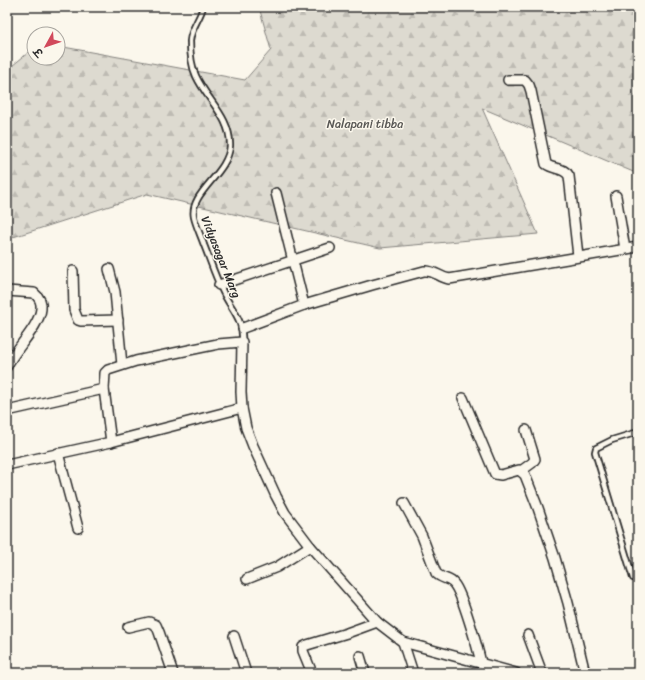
<svg xmlns="http://www.w3.org/2000/svg" width="645" height="680" viewBox="0 0 645 680" font-family="Sriracha,'Playpen Sans Deva',sans-serif">
  <defs>
    <pattern id="forest-firs" width="22" height="20" patternUnits="userSpaceOnUse"><rect width="22" height="20" fill="#dddad0"/><path d="M5 1l3.5 6h-7zM16 11l3.5 6h-7z" fill="#bebbb3"/></pattern>
  </defs>
  <rect width="100%" height="100%" fill="#fbf7ec"/>
  <filter id="ink" filterUnits="userSpaceOnUse"><feTurbulence type="fractalNoise" baseFrequency=".025" numOctaves="2"/><feDisplacementMap in="SourceGraphic" scale="8" xChannelSelector="R" yChannelSelector="G"/><feConvolveMatrix kernelMatrix="1 2 1 2 8 2 1 2 1" color-interpolation-filters="sRGB"/></filter>
  <g filter="url(#ink)">
    <path fill="url(#forest-firs)" stroke="#84827e" d="M259 7H638V174L482 108 538 234 380 248 147 194 7 239V70L34 48V58H58V46L245 80 271 50Z"/>
    <g fill="none" stroke-linecap="round" stroke-linejoin="round">
      <g stroke="#2b2b2b" stroke-width="8">
        <g id="lane">
          <path d="M203 7C200 19 191 28 190 41 190 53 191 65 196 76 207 100 231 118 230 146 228 174 189 193 194 217 196 226 201 236 204 245 210 260 215 276 222 290 231 310 244 318 242 342"/>
          <path d="M633 578 595 452 596 448 612 440 638 432"/>
        </g>
      </g>
      <g stroke="#2b2b2b" stroke-width="12">
        <g id="street">
          <path d="M508 80H525L529 85 531 91 546 164C554 170 564 167 569 176L578 256"/>
          <path d="M616 196 625 249"/>
          <path d="M109 269 115 292 122 365"/>
          <path d="M73 271 74 310 78 320 81 321 118 320"/>
          <path d="M219 285 330 248"/>
          <path d="M7 291 34 293C39 297 42 302 41 309 39 327 15 349 7 366"/>
          <path d="M304 305 372 285 424 271C434 270 439 277 449 279L638 247"/>
          <path d="M243 328 304 305 276 193"/>
          <path d="M463 398 495 474 501 475 519 470 525 475 538 508 555 558 568 603 585 673"/>
          <path d="M7 411 104 389"/>
          <path d="M111 442 104 389 105 373 108 370 136 361 218 344 242 342 241 392 242 408 246 428 253 446 276 496 285 513 310 546 377 622 403 642 516 673"/>
          <path d="M58 453 78 528"/>
          <path d="M7 465 111 442 242 408"/>
          <path d="M521 471 532 463 535 459 526 430"/>
          <path d="M404 503 422 536 436 573C441 579 450 578 454 584 462 593 478 649 481 663"/>
          <path d="M247 579 277 567 310 546"/>
          <path d="M128 627 149 622 156 625 159 632 173 673"/>
          <path d="M528 635 542 673"/>
          <path d="M234 636 246 673"/>
          <path d="M403 642 413 673"/>
          <path d="M360 656 365 673"/>
          <path d="M312 673 303 651V647L307 645 347 633 377 622"/>
        </g>
      </g>
      <use href="#lane" stroke="#fbf7ec" stroke-width="4.5"/>
      <use href="#street" stroke="#fbf7ec" stroke-width="9"/>
    </g>
  </g>
  <g text-anchor="middle" stroke-width="3" stroke-linejoin="round" paint-order="stroke">
    <g font-size="12" fill="#585754" stroke="#fbf7ec">
      <text x="365" y="128">Nalapani tibba</text>
    </g>
    <g font-size="12" fill="#2b2b2b" stroke="#fbf7ec">
      <text transform="translate(221 257) rotate(68)" y="4">Vidyasagar Marg</text>
    </g>
  </g>
  <rect width="645" height="680" fill="none" stroke="#fbf7ec" stroke-width="24"/>
  <rect x="12" y="12" width="621" height="656" fill="none" stroke="#2b2b2b" stroke-width="1.5" filter="url(#ink)"/>
  <g transform="translate(46 46) rotate(230)"><circle r="19" fill="#fbf7ec" stroke="#a8a59f"/>
  <path d="M0-3L7 15L0 10L-7 15Z" fill="#d1495b"/>
  <text y="-6" font-size="11" font-weight="bold" text-anchor="middle" fill="#2b2b2b">उ</text>
  </g>
</svg>
